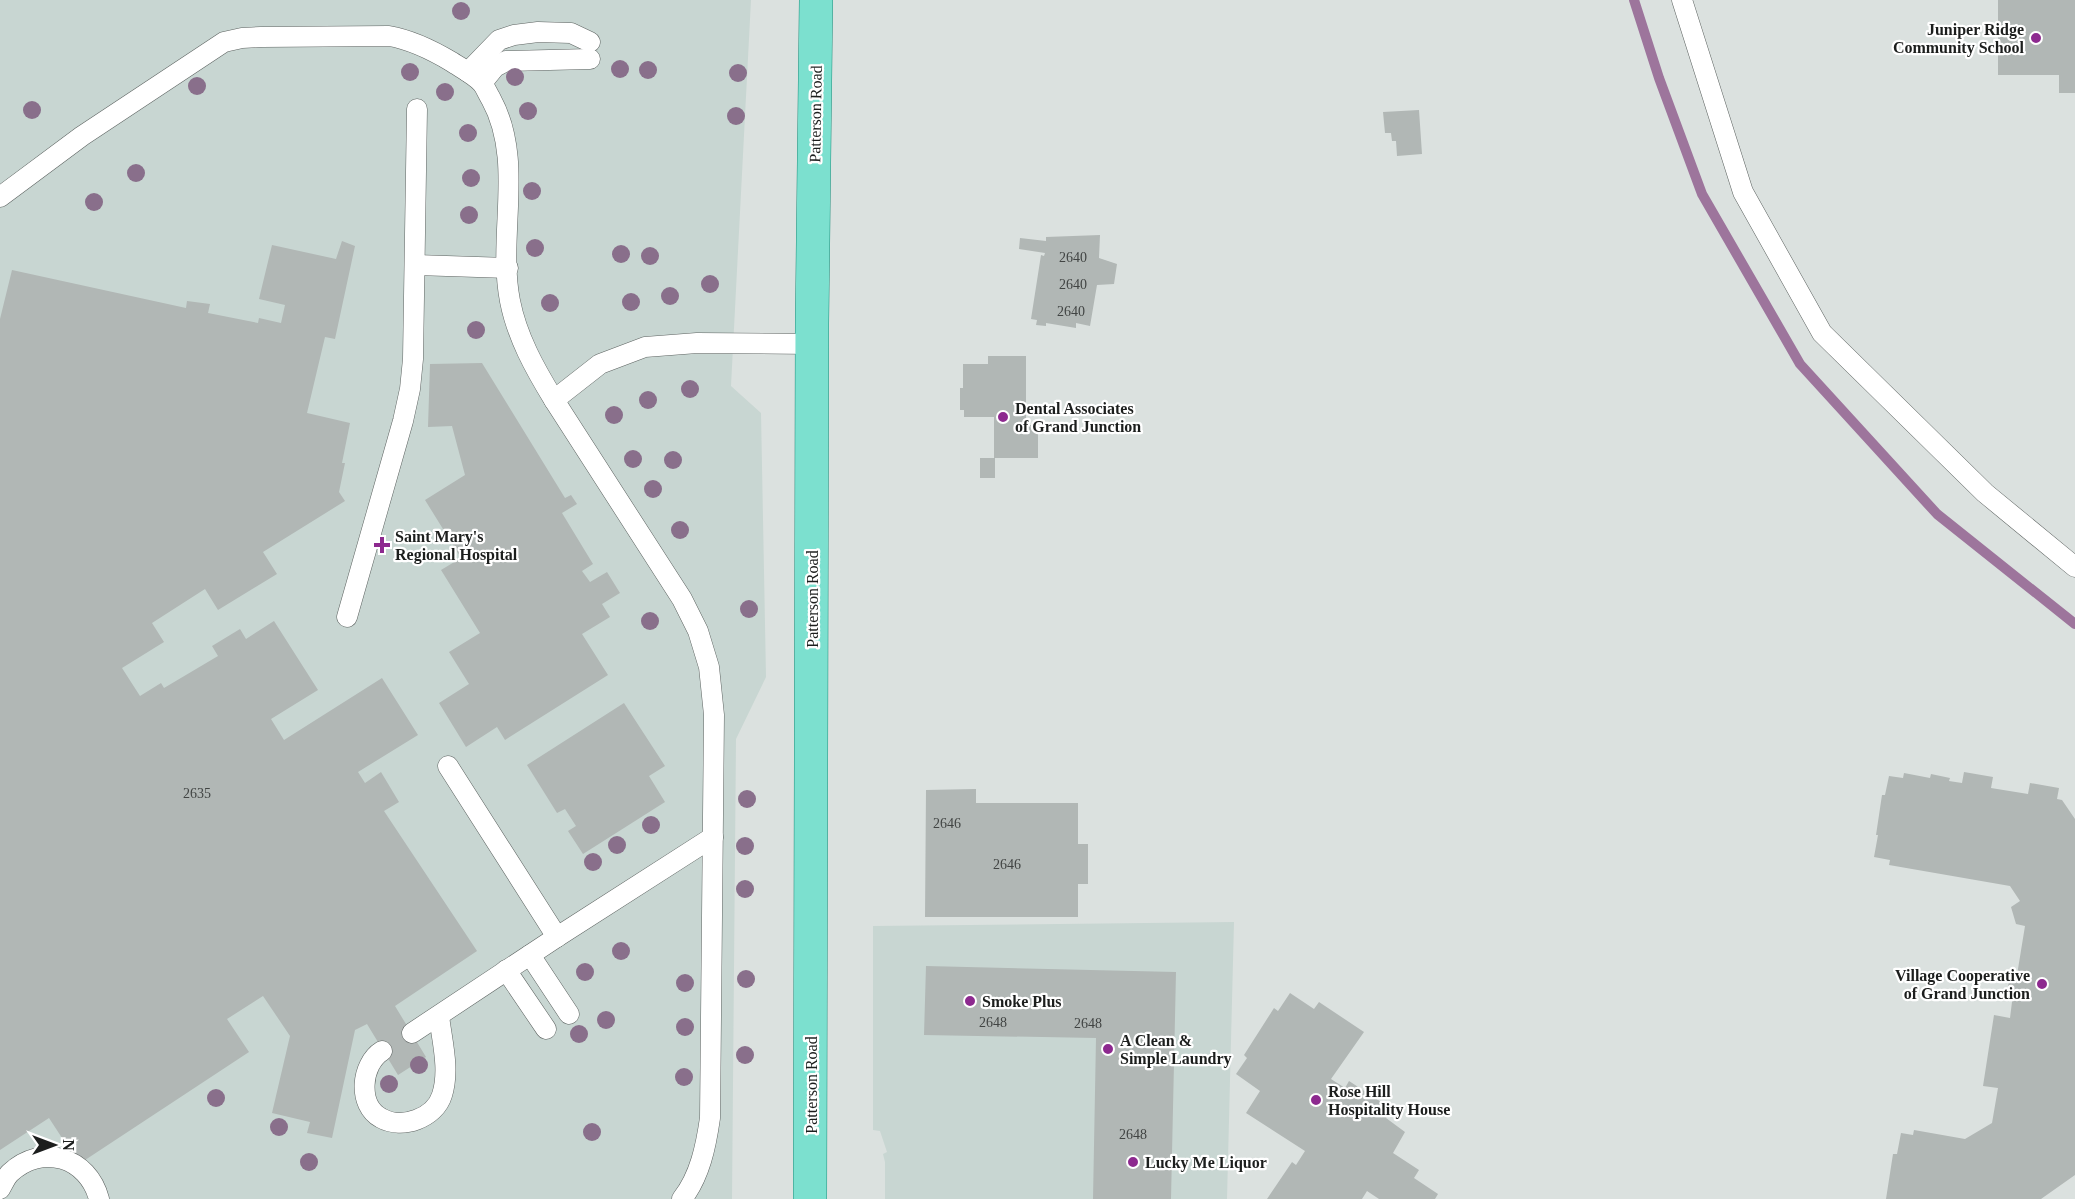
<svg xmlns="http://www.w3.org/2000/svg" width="2075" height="1199" viewBox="0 0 2075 1199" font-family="Georgia,serif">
  <rect width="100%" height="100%" fill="#dbe1df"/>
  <g fill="#c8d6d2">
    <path d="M0 0H751L731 386 761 413 766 677 736 739 732 1199H0Z"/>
    <path d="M1234 922 1227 1199H885V1162L883 1154 887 1152 880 1131 873 1130V926Z"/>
  </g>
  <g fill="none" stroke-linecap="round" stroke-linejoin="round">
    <path stroke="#9d759c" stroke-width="10" d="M1634 0 1659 78 1702 194 1800 364 1937 514 2075 624"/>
  </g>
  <g fill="#b1b7b5">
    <path d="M1998 0H2075V93H2059V75H1998Z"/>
    <path d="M1419 110 1422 154 1397 156 1396 141H1392L1391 133H1385L1383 112Z"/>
    <path d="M1100 235 1099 258 1117 264 1114 284 1097 285 1090 326 1076 323V328L1046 323V326L1036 325 1037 320 1031 319 1041 255 1044 256 1045 253 1019 249 1020 238 1046 241V237Z"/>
    <path d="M342 241 355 246 335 339 325 337 307 413 350 423 342 463H345L339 492 345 501 263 552 277 574 218 610 205 589 152 623 164 642 122 668 140 696 161 683 164 688 218 656 212 646 240 629 246 639 274 621 318 690 271 719 284 740 382 678 418 735 358 772 365 783 381 772 399 802 384 811 477 951 395 1006 426 1057 398 1075 367 1024 355 1030 332 1138 307 1133 310 1122 272 1113 290 1036 263 996 227 1019 249 1052 79 1164 49 1118 0 1150V319L12 270 186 308 187 301 210 304 208 313 258 323 259 318 281 323 285 305 259 299 272 245 336 259Z"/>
    <path d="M988 356H1026V425H1038V458H995V478H980V458H994V417H964V410H960V388H963V364H988Z"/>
    <path d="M482 363 565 498 571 495 577 504 562 513 593 564 582 571 590 582 607 572 620 593 602 604 610 617 582 634 608 675 505 740 497 727 466 747 439 703 469 684 449 652 480 633 441 570 461 558 425 500 465 475 452 426 428 427 430 364Z"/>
    <path d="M624 703 665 766 649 776 665 802 583 854 568 831 576 826 565 809 557 813 527 765Z"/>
    <path d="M1964 772 1993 777 1991 788 2028 794 2030 783 2059 788 2057 799 2062 800 2075 819V1175L2041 1199H1886L1893 1154H1897L1901 1133 1913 1135 1914 1130 1965 1139 1992 1123 1998 1088 1983 1086 1994 1015 2010 1018 2013 994 2007 993 2010 974 2017 975 2025 926 2016 924 2011 907 2020 901 2010 886 1889 865 1890 860 1874 857 1878 835H1876L1882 795H1885L1889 776 1903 778 1904 773 1930 778 1931 774 1950 778 1949 781 1962 783Z"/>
    <path d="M976 789V803H1078V844H1088V884H1078V917H925L926 790Z"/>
    <path d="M926 966 1176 972 1171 1199H1093L1096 1038 924 1035Z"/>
    <path d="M1290 993 1314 1009 1319 1002 1364 1032 1331 1079 1345 1088 1349 1081 1392 1109 1386 1118 1405 1132 1393 1153 1419 1170 1414 1178 1438 1194 1435 1199H1379L1367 1191 1362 1199H1267L1292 1162 1296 1165 1305 1151 1246 1113 1260 1091 1236 1074 1247 1058 1244 1055 1274 1008 1278 1011Z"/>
  </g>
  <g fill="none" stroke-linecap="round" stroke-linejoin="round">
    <g stroke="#5d6361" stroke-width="21">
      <g id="lane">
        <path d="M1682 0 1743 192 1822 333 1985 493 2075 567"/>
        <path d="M468 72 499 40 514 35 538 32 571 33 590 42"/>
        <path d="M482 83 495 67 506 61 590 59"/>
        <path d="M0 197 82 136 224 42 242 38 261 37 389 36C412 40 432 50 452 62 461 68 473 74 482 83 485 87 488 94 491 99 525 161 497 234 510 301 517 337 535 369 554 400L682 599 698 631 709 667 714 715 710 1118C706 1146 700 1176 682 1199"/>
        <path d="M416 265 508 268"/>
        <path d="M554 400 600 364 645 347 697 343 812 344"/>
        <path d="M347 617 403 421 410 389 413 359 417 109"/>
        <path d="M448 766 557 937"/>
        <path d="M530 955 569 1014"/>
        <path d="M506 970 546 1029"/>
        <path d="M412 1033 557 937 713 837"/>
        <path d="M382 1051C361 1064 357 1105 381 1118 402 1130 435 1118 442 1095 450 1070 442 1041 439 1016"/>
        <path d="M0 1189C3 1184 6 1177 10 1173 42 1143 88 1157 99 1199"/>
      </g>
    </g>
    <g stroke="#218e7c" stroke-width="34">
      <path id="primary" d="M810 1199 812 324 816 0"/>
    </g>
    <use href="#lane" stroke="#fff" stroke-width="20"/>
    <use href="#primary" stroke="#7ce0cf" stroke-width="33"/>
  </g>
  <g fill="#896f8b">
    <circle cx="461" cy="11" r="9"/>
    <circle cx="620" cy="69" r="9"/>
    <circle cx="648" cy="70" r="9"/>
    <circle cx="410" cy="72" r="9"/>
    <circle cx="738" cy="73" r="9"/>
    <circle cx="515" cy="77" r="9"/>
    <circle cx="197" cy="86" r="9"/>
    <circle cx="445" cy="92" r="9"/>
    <circle cx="32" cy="110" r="9"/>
    <circle cx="528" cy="111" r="9"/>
    <circle cx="736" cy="116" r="9"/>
    <circle cx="468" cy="133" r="9"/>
    <circle cx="136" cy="173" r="9"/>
    <circle cx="471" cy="178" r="9"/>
    <circle cx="532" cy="191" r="9"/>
    <circle cx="94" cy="202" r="9"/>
    <circle cx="469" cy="215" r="9"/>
    <circle cx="535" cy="248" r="9"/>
    <circle cx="621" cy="254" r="9"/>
    <circle cx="650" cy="256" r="9"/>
    <circle cx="710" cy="284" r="9"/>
    <circle cx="670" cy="296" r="9"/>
    <circle cx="631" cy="302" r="9"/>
    <circle cx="550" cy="303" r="9"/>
    <circle cx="476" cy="330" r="9"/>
    <circle cx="690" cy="389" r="9"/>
    <circle cx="648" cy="400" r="9"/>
    <circle cx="614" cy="415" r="9"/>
    <circle cx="633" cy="459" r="9"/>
    <circle cx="673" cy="460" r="9"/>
    <circle cx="653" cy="489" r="9"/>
    <circle cx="680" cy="530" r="9"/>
    <circle cx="749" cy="609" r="9"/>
    <circle cx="650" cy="621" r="9"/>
    <circle cx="747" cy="799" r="9"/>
    <circle cx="651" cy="825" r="9"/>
    <circle cx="617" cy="845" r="9"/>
    <circle cx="745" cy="846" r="9"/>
    <circle cx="593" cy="862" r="9"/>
    <circle cx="745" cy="889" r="9"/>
    <circle cx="621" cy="951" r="9"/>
    <circle cx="585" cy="972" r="9"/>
    <circle cx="746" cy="979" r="9"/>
    <circle cx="685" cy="983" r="9"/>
    <circle cx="606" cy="1020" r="9"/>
    <circle cx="685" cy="1027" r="9"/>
    <circle cx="579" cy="1034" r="9"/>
    <circle cx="745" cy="1055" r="9"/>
    <circle cx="419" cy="1065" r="9"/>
    <circle cx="684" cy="1077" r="9"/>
    <circle cx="389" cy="1084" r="9"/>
    <circle cx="216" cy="1098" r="9"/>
    <circle cx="279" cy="1127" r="9"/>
    <circle cx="592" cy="1132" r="9"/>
    <circle cx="309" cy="1162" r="9"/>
  </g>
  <g fill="#8d298f" stroke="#fff" stroke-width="2">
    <circle cx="2036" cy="38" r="6"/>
    <circle cx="1003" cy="417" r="6"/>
    <path d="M379 536h6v6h6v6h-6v6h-6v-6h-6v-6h6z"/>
    <circle cx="2042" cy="984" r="6"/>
    <circle cx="970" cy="1001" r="6"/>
    <circle cx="1108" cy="1049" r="6"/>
    <circle cx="1316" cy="1100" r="6"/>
    <circle cx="1133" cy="1162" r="6"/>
  </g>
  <g text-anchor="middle" stroke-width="4.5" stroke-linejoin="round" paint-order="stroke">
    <g font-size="14" fill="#414443">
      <text x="1073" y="262">2640</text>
      <text x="1073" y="289">2640</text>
      <text x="1071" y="316">2640</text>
      <text x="197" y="798">2635</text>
      <text x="947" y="828">2646</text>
      <text x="1007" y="869">2646</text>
      <text x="993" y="1027">2648</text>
      <text x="1088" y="1028">2648</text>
      <text x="1133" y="1139">2648</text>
    </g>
    <g font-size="16" font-weight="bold" fill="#1c1e1d" stroke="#fff" text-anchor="start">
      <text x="2024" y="35" text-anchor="end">Juniper Ridge<tspan x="2024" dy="18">Community School</tspan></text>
      <text x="1015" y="414">Dental Associates<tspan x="1015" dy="18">of Grand Junction</tspan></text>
      <text x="395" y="542">Saint Mary's<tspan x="395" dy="18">Regional Hospital</tspan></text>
      <text x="2030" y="981" text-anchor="end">Village Cooperative<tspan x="2030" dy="18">of Grand Junction</tspan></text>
      <text x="982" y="1007">Smoke Plus</text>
      <text x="1120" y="1046">A Clean &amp;<tspan x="1120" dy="18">Simple Laundry</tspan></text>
      <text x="1328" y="1097">Rose Hill<tspan x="1328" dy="18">Hospitality House</tspan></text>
      <text x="1145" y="1168">Lucky Me Liquor</text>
    </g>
    <g font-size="16" fill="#1c1e1d" stroke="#fff">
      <text transform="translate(815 114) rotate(-89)" y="6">Patterson Road</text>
      <text transform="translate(812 599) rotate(-90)" y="6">Patterson Road</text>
      <text transform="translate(811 1085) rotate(-90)" y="6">Patterson Road</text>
    </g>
  </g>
  <g transform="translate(54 1145) rotate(90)" stroke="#ffffff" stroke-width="4.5" paint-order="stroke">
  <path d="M0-4.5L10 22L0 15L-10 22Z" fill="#1c1e1d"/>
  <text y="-9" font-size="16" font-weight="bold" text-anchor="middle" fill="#1c1e1d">N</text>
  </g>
</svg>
